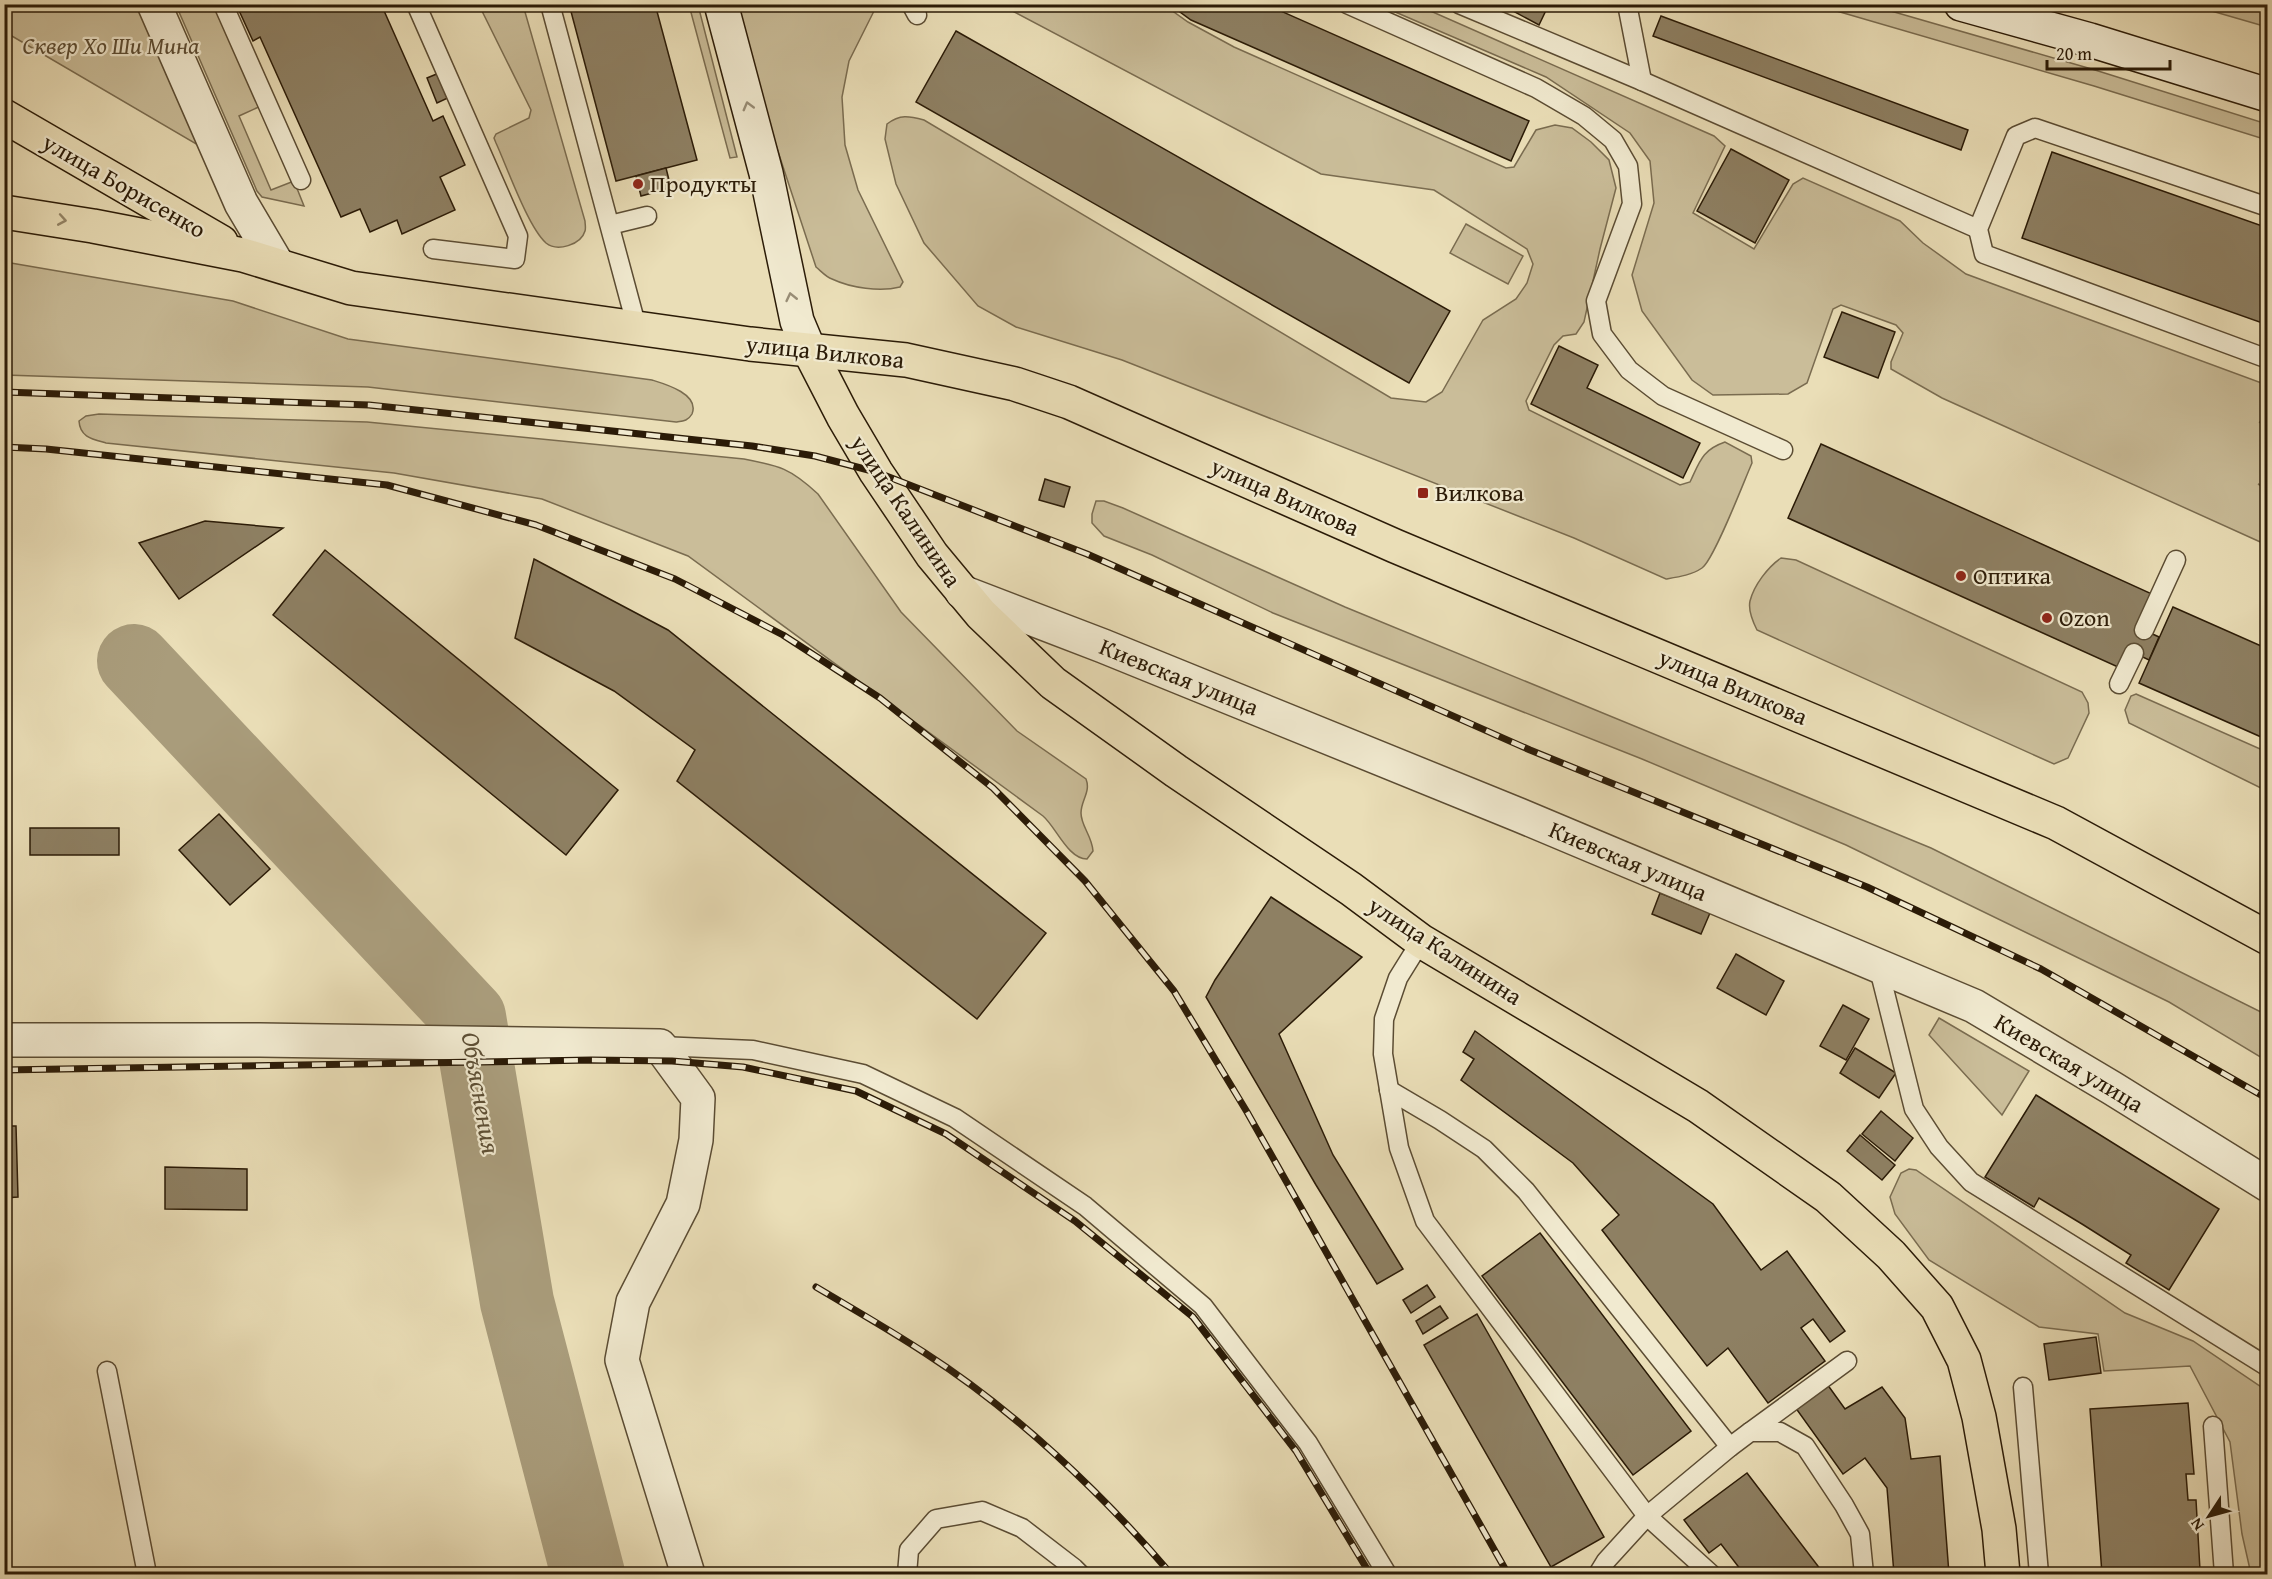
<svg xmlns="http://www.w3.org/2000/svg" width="2272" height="1579" viewBox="0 0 2272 1579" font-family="'Gentium Book Plus',serif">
  <rect width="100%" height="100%" fill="#eadeb7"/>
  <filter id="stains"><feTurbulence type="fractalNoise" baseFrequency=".00333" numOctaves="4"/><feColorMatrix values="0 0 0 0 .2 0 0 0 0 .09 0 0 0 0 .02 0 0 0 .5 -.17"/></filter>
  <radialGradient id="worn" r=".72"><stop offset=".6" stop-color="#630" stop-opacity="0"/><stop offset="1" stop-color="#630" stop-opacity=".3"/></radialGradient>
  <g fill="#cabd99" stroke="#7a6c50" stroke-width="1.5">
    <path d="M5 5H138L203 148 5 32Z"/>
    <path d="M176 5H182L184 8 192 5H214L261 106 239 116 271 190 294 181 304 206 262 197 257 191Z"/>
    <path d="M479 5H523L585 221C585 224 586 228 585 231 581 245 557 252 546 243 528 227 507 167 496 143L494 138 496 134 529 118 531 110Z"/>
    <path d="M689 5H698L737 157 730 158Z"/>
    <path d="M736 5H872L874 11 849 61 842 97 845 145 858 190 903 282 900 287C880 292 851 288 832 279 826 277 821 271 816 267L767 118Z"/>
    <path d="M1001 5H1164L1188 22 1234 47 1506 168 1514 167 1536 130 1555 125 1572 128 1591 142 1609 160 1616 188 1600 249 1584 322 1576 334 1563 336 1554 345 1526 401 1529 410 1680 485 1690 482C1700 461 1702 450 1725 442L1751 456 1752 463C1744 481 1714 560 1702 568 1692 575 1678 577 1666 579L1574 538 1122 360 1016 327 978 306 924 243 896 184 885 139 887 124C900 114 909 116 924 120L1391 398 1426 402 1442 392 1483 320 1516 299 1527 283 1533 264 1527 249 1434 190 1321 174Z"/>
    <path d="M1379 5H1417L1714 136 1725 146 1693 213 1754 249 1793 184 1803 178 1900 221 1923 243 1966 274 2267 385V425L2259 422 2267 426V487L2258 484 2267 489V545L1942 398 1891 369V362L1903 333 1896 325 1841 305 1833 309 1807 383 1788 394 1713 395 1692 380 1642 311 1632 275 1654 203 1650 161 1630 133 1546 77Z"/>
    <path d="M1816 5H1870L2095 70 2267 124V140L2094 86Z"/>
    <path d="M2191 5H2267V27Z"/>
    <path d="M1466 224 1523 256 1508 284 1450 253Z"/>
    <path d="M5 262 233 301 348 339 652 380C665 384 700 394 692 414 688 421 683 421 676 422L368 387 5 375Z"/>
    <path d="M99 414 367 422 744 459C780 466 790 468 818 494L901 612 1017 731 1086 779C1091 792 1081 800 1081 813 1081 826 1092 836 1093 851L1087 859C1068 859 1056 827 1043 816L688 556 542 499 394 473 106 443C92 439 80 437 79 421L86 416Z"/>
    <path d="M1096 501H1104L1123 508 1345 607 1931 848 2267 1015V1061L2169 1002 1846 845 1642 759 1273 613 1152 555 1104 536 1092 523V514Z"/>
    <path d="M1781 558 1796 560 2082 692 2088 703 2089 713 2068 758 2054 764 1757 630C1753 622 1748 610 1750 601 1754 585 1768 567 1781 558Z"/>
    <path d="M2136 694 2267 752V791L2129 723 2125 710 2131 696Z"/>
    <path d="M1939 1018 2029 1071 2002 1115 1929 1035Z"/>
    <path d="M1909 1169 1916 1170 2125 1313 2193 1341 2267 1391V1574H2251L2242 1534 2230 1442 2190 1366 2104 1371 2098 1334 2039 1327 1929 1260 1895 1214 1890 1197 1901 1173Z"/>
  </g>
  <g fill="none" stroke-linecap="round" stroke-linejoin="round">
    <path stroke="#a99c7b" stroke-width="74" d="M134 661 469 1017 517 1302 588 1574"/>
  </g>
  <g fill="#8e8063" stroke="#2b1b07" stroke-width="1.5">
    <path d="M236 4H381L433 121 443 116 465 165 440 177 455 210 402 234 397 220 370 232 360 209 341 217 260 37 253 41Z"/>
    <path d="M569 4H655L697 160 616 181Z"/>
    <path d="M1169 4H1265L1529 121 1511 161 1191 20Z"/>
    <path d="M1500 4H1549L1539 25Z"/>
    <path d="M1661 16 1968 130 1961 150 1653 36Z"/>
    <path d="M956 31 1450 311 1409 383 916 102Z"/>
    <path d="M439 73 450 97 437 103 427 78Z"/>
    <path d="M1731 149 1789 180 1755 243 1697 211Z"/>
    <path d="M2052 152 2268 228V325L2022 238Z"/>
    <path d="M666 168 671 188 641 196 636 176Z"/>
    <path d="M1842 312 1895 332 1878 378 1824 357Z"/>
    <path d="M1559 346 1598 365 1587 388 1700 443 1683 478 1531 404Z"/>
    <path d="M1821 444 2152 594 2137 627 2159 637 2149 660 2126 649 2118 667 1788 518Z"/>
    <path d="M1045 479 1070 487 1064 507 1039 500Z"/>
    <path d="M205 521 283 528 179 599 139 543Z"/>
    <path d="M325 550 618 790 566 855 273 615Z"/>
    <path d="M534 559 668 630 1046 933 977 1019 677 781 695 750 614 691 515 638Z"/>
    <path d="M2173 607 2268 649V740L2139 683Z"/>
    <path d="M219 814 270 869 230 905 179 850Z"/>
    <rect x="30" y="828" width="89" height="27"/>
    <path d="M1660 893 1710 913 1701 934 1652 914Z"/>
    <path d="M1271 897 1362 957 1279 1034 1333 1155 1403 1269 1377 1284 1316 1185 1206 997 1215 980Z"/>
    <path d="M1736 954 1784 981 1766 1015 1717 988Z"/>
    <path d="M1843 1005 1869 1019 1846 1060 1820 1046Z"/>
    <path d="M1475 1031 1713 1204 1761 1270 1787 1251 1845 1331 1830 1342 1813 1319 1801 1328 1825 1361 1768 1403 1728 1348 1707 1366 1602 1230 1619 1215 1573 1163 1461 1080 1474 1059 1463 1052Z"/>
    <path d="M1855 1048 1896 1073 1879 1098 1840 1073Z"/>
    <path d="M2036 1095 2219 1209 2169 1290 2126 1263 2131 1255 2082 1224 2039 1198 2034 1207 1985 1177Z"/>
    <path d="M1881 1111 1913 1138 1895 1161 1862 1134Z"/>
    <path d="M4 1126H16L18 1197 4 1198Z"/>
    <path d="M1860 1135 1895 1165 1882 1180 1847 1151Z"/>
    <path d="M165 1167 247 1169V1210L165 1209Z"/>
    <path d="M1540 1233 1691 1431 1633 1475 1482 1276Z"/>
    <path d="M1427 1285 1435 1297 1411 1313 1403 1300Z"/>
    <path d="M1440 1306 1448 1318 1423 1334 1416 1321Z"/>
    <path d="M1477 1314 1604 1537 1551 1567 1424 1345Z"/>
    <path d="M2096 1337 2101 1373 2049 1380 2044 1344Z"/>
    <path d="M1827 1384 1845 1409 1882 1387 1905 1418 1911 1459 1940 1456 1949 1574H1894L1887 1488 1865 1458 1843 1474 1795 1407Z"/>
    <path d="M2188 1403 2194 1474H2186L2188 1500H2196L2200 1570 2193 1571V1574H2102L2090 1409Z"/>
    <path d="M1747 1473 1824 1574H1744L1721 1544 1709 1553 1684 1520Z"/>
  </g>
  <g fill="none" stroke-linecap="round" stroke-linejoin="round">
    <g stroke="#5b4c33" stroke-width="21">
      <g id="lane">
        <path d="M223 4 301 180"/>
        <path d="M416 4 518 236 515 259 433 249"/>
        <path d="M550 4 637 328"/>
        <path d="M911 4 917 15"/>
        <path d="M1347 4 1536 88 1584 116 1613 140 1628 166 1632 204 1596 301 1602 334 1629 370 1663 396 1783 450"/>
        <path d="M1459 4 1642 81 1978 229"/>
        <path d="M1627 4 1642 81"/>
        <path d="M2268 207 2035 128 2016 136 1978 229 1984 254 2268 359"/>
        <path d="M610 225 647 216"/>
        <path d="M2144 630 2176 560"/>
        <path d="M2119 684 2134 653"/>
        <path d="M1421 941 1398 978 1384 1019 1383 1054 1399 1148 1425 1221 1647 1516 1711 1574"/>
        <path d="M1878 965 1914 1109 1939 1147 1971 1182 2268 1367"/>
        <path d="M660 1046 753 1050 863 1074 955 1118 1085 1206 1203 1306 1308 1443 1387 1574"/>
        <path d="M1389 1090 1440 1120 1484 1149 1526 1191 1730 1447"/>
        <path d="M107 1371 147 1574"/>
        <path d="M2023 1387 2039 1574"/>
        <path d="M2213 1426 2224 1574"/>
        <path d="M1750 1432 1847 1361"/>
        <path d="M907 1574 909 1550 936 1519 982 1511 1022 1528 1074 1568 1080 1574"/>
        <path d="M1598 1574 1606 1561 1647 1516 1730 1447 1750 1432H1780L1805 1446 1844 1505 1860 1534 1864 1574"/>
      </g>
    </g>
    <g stroke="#5b4c33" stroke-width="36">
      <g id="street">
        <path d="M154 4 241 203 277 264"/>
        <path d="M962 592 1103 646 1519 815 1974 1006 2112 1088 2268 1185"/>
        <path d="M4 1040H260L660 1046 698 1098 696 1140 683 1204 633 1302 622 1360 688 1574"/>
      </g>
    </g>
    <g stroke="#2b1b07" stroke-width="36">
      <g id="secondary">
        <path d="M721 4 766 173 797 321 810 352"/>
        <path d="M1961 4 2090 40 2268 95"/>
      </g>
    </g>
    <g stroke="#2b1b07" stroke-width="36">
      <g id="primary">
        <path d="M4 116 221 242"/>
        <path d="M4 212 93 226 243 255 351 288 750 344 906 360 1015 384 1069 402 1395 546 2056 823 2268 938"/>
        <path d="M810 352 843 416 876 472 932 555 981 614 1053 683 1176 771 1351 889 1421 941 1698 1106 1828 1197 1891 1255 1937 1307 1964 1360 1979 1417 1999 1529 2003 1574"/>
      </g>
    </g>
    <use href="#lane" stroke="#f1ead0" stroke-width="18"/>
    <use href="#street" stroke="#f1ead0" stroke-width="33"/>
    <use href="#secondary" stroke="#f1ead0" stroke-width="33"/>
    <use href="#primary" stroke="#eadeb7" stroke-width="33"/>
    <g stroke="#2b1b07" stroke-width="7">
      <g id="rail">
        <path d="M4 392 369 405 752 446 815 456 876 472 1087 554 1530 750 1867 887 2041 969 2268 1099"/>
        <path d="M4 447 46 449 387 485 536 525 675 579 783 635 880 698 993 788 1085 881 1174 991 1247 1112 1508 1574"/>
        <path d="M4 1070 591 1060 672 1061 743 1067 856 1091 946 1134 1075 1221 1193 1317 1296 1451 1370 1574"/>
        <path d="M816 1287C853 1309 890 1330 925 1353 1015 1411 1102 1493 1171 1574"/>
      </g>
    </g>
    <use href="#rail" stroke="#f1ead0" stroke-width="4.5" stroke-dasharray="14" stroke-linecap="butt"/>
  </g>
  <defs><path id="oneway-chevron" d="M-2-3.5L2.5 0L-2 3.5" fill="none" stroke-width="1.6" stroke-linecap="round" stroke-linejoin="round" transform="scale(1.5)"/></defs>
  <g stroke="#988d76">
    <use href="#oneway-chevron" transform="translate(748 106) rotate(-105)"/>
    <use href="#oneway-chevron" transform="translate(791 297) rotate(-103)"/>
  </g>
  <use stroke="#948668" href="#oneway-chevron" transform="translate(62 220) rotate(10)"/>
  <g fill="#8f2418" stroke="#f1ead0" stroke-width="2">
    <circle cx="638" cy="184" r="6"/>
    <rect x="1417" y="487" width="12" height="12" rx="3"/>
    <circle cx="1961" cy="576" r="6"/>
    <circle cx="2047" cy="618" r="6"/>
  </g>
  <g text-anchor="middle" stroke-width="4.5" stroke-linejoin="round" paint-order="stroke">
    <g font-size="24" font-style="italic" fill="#5b4c33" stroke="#f1ead0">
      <text x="111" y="54">Сквер Хо Ши Мина</text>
    </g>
    <g font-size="24" fill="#2b1b07" stroke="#f1ead0" text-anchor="start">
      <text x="650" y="192">Продукты</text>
      <text x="1435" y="501">Вилкова</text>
      <text x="1973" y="584">Оптика</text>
      <text x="2059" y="626">Ozon</text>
    </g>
    <g font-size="24" fill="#2b1b07" stroke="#f1ead0">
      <text transform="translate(124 186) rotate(30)" y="8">улица Борисенко</text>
      <text transform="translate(825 352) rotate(6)" y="8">улица Вилкова</text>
      <text transform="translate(1285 497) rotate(24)" y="8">улица Вилкова</text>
      <text transform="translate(906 511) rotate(56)" y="8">улица Калинина</text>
      <text transform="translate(1179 677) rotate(22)" y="8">Киевская улица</text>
      <text transform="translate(1733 687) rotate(23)" y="8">улица Вилкова</text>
      <text transform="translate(1628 861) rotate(23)" y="8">Киевская улица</text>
      <text transform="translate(1445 951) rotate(33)" y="8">улица Калинина</text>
      <text transform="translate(2069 1063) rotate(31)" y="8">Киевская улица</text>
    </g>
    <g font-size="26" font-style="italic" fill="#5d4f35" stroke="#f1ead0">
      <text transform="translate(481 1093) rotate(80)" y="9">Объяснения</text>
    </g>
  </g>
  <rect width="2272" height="1579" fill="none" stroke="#eadeb7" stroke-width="24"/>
  <rect x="6" y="6" width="2260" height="1567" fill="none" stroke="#2b1b07" stroke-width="3"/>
  <rect x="12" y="12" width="2248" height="1555" fill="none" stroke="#2b1b07" stroke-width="1.5"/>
  <g transform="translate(2209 1516) rotate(234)" stroke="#f1ead0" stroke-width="4.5" paint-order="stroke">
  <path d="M0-4.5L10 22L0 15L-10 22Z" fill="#2b1b07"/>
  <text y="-9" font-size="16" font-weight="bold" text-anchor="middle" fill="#2b1b07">N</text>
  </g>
  <path d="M2047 60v9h123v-9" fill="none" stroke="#2b1b07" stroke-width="3"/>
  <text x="2056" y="60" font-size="18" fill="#2b1b07" stroke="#f1ead0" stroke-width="4.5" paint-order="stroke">20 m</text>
  <rect width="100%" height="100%" filter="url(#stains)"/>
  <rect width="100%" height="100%" fill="url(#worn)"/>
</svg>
